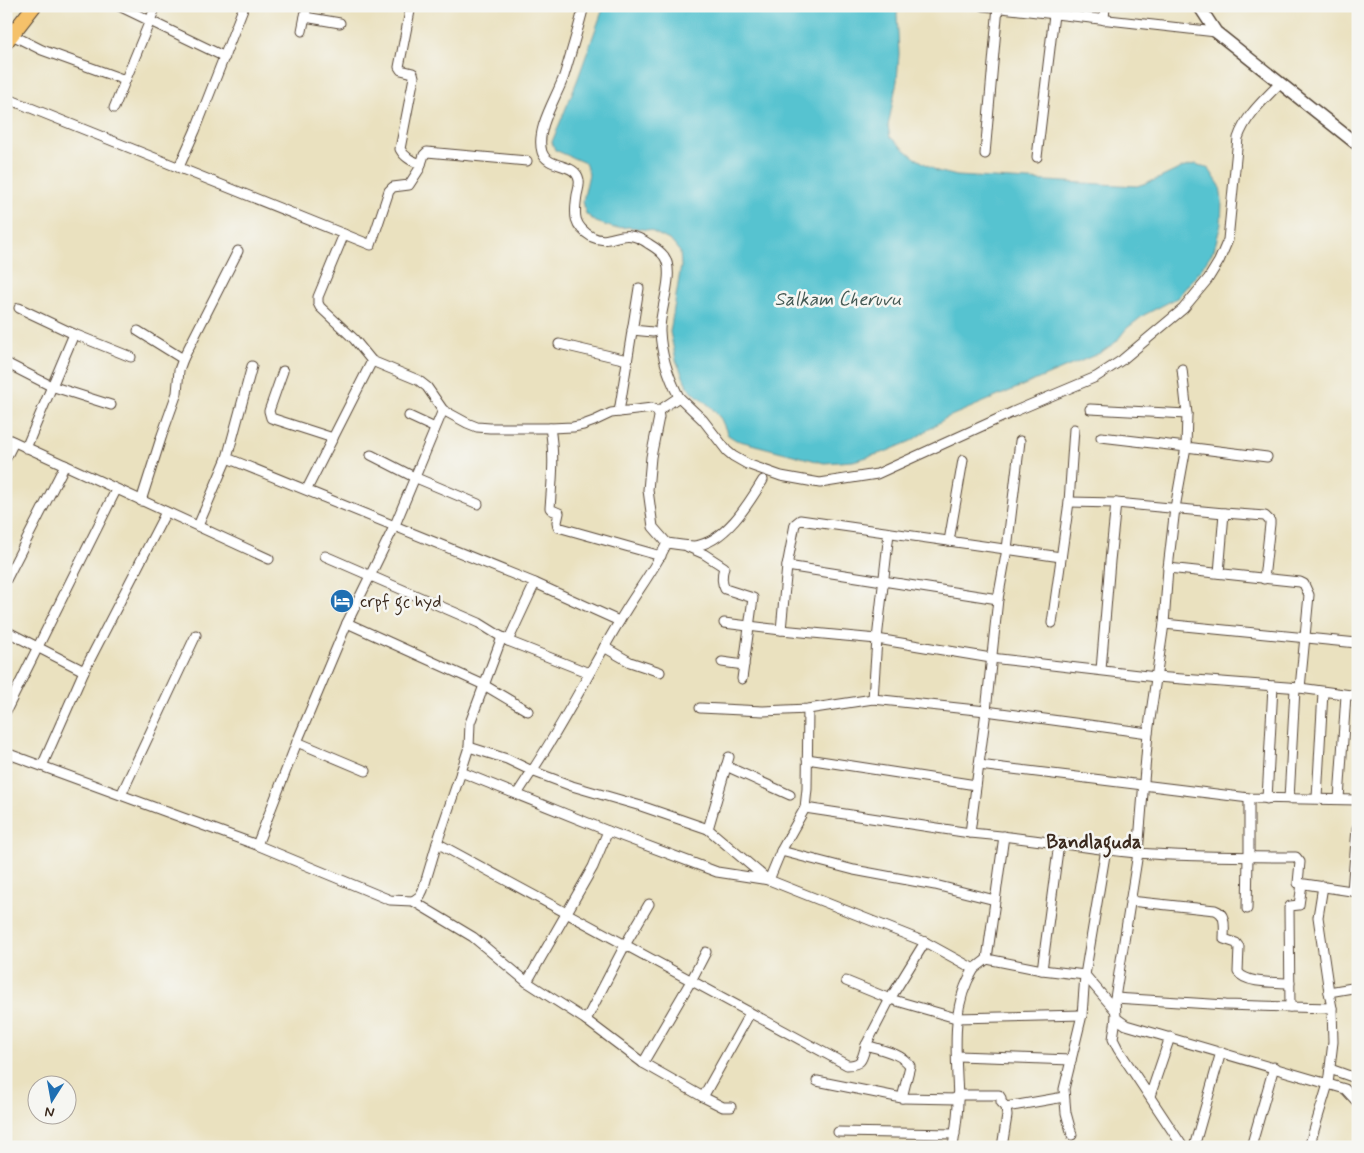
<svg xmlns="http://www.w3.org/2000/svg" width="1364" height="1153" viewBox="0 0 1364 1153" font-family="Mynerve,sans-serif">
  <rect width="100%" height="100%" fill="#f6f6f2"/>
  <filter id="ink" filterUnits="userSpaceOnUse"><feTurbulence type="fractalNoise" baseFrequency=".02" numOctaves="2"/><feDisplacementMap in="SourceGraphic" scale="10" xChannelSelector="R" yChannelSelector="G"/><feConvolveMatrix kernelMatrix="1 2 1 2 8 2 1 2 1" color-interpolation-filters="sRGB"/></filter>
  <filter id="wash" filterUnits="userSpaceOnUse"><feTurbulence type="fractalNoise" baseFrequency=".0096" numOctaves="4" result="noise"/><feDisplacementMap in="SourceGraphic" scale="20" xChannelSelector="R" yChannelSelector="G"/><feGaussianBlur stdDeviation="1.12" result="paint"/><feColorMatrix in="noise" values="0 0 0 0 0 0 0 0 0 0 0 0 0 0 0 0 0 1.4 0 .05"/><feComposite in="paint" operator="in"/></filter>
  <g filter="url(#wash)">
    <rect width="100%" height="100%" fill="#eae1bf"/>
    <path fill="#57c3d0" stroke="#497677" d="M604 6H899L897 14 899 54 897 81 888 126 890 137 914 157 937 171 957 176 1137 186 1158 179 1181 168 1196 164 1209 169 1220 186 1222 201 1221 224 1214 250 1196 276 1177 298 1144 315 1126 329 1116 342 1100 353 946 418 911 441 885 452 853 461 824 463 736 440 728 435 721 419 711 407 688 388 676 360 670 332 681 266 680 252 671 241 649 230 630 227 614 228 596 222 586 214 583 201 589 174 585 163 555 150 552 142 577 81Z"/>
  </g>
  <g filter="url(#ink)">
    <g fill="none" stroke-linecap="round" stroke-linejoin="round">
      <g stroke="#554536" stroke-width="11">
        <g id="minor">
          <path d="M119 6 225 57"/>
          <path d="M584 6C578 30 571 53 564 76 557 97 535 129 542 152 547 169 576 162 579 180 580 185 578 190 577 195 574 215 573 226 592 237 613 247 621 224 649 244 654 247 661 252 664 256 676 273 659 311 660 331 661 355 668 376 679 397L658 411"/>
          <path d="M983 6 1216 32"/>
          <path d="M305 17 340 23"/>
          <path d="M1104 20 1105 6"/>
          <path d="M302 31 307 6"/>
          <path d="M12 35 42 50 125 80"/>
          <path d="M6 98 371 245 389 191 393 187 409 185 420 168 421 164C412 161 405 158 400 149L414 77 413 73 401 70 399 67 411 6"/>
          <path d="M114 108 156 6"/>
          <path d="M985 154 998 6"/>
          <path d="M1037 157 1055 6"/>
          <path d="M421 164 424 155 427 152 527 161"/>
          <path d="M179 167 195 131 244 6"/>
          <path d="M344 234 318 297V303L320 307 354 339 372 361 418 380 427 387 443 410 467 423 477 427 490 428H550C555 455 552 481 550 508L552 510 559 513 557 522 558 527 661 556"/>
          <path d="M19 308 74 334 26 448"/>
          <path d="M632 330 653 332"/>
          <path d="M138 331 183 359"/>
          <path d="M74 334 131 357"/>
          <path d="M559 344 627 360"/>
          <path d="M6 363 51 386 111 405"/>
          <path d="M252 366 227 458 535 583 619 621"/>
          <path d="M1182 369 1187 414 1186 447 1267 457"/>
          <path d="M283 371 269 411 271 418 333 438"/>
          <path d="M679 397 703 420 727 451 733 456 747 464 781 476 820 483 877 474 1013 412 1096 377 1122 360 1183 309 1208 279 1219 261 1228 240 1238 138C1246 115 1263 101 1280 83"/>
          <path d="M1090 409 1187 414"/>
          <path d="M443 410 395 525 347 623 297 742 257 845 390 900 413 901 473 937 527 982 586 1020 643 1063 703 1097 723 1107H731"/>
          <path d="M619 412 639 288"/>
          <path d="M409 416 435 428"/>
          <path d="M550 428 573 427 583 425 594 421 611 413 652 408 658 411 659 417 651 457 648 490 653 527 667 543C676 544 685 546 694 546 725 543 749 503 763 480"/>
          <path d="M1101 437 1186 447 1175 508 1168 568 1164 624 1148 733 1138 853 1115 998 1116 1018 1113 1039 1118 1049 1183 1147"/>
          <path d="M6 438 269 559"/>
          <path d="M1020 441 1007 549 998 599 986 711 970 833C1026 837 1081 848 1136 853 1189 857 1243 857 1296 857L1300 862 1298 883 1358 892"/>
          <path d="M371 455 414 477 478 504"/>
          <path d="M6 458 14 442"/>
          <path d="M307 489 372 361"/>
          <path d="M141 501 162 435 177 393 179 370 183 359 238 251"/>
          <path d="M1069 502 1116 503"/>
          <path d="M198 526 227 458"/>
          <path d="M949 541 963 460"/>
          <path d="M688 547 704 554 724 567C722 574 721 582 725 589L753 598 742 679"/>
          <path d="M325 556 479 623 508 641 589 673"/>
          <path d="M1168 568 1300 582 1304 584 1309 595 1300 688"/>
          <path d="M1219 573 1224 513 1265 516 1270 521V524L1264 579"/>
          <path d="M6 580 65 465"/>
          <path d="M998 599 787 566 795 524 800 520 1061 557"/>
          <path d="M347 623 484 685 528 711"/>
          <path d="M724 623 781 630 877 639 991 658 1156 677 1300 688 1358 696"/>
          <path d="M1052 623 1069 502 1074 429"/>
          <path d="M1164 624 1357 643"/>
          <path d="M781 630 787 566"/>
          <path d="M6 631 84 671"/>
          <path d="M508 641 535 583"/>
          <path d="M604 647 630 662 660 672"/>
          <path d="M722 662 744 665"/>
          <path d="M1101 670 1110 561 1116 503 1224 513"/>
          <path d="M873 699 877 639 889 533"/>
          <path d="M700 708 763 711 808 709 873 699 986 711 1148 733"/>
          <path d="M808 709 807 789 805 808 781 851 769 880 925 942 974 969 987 959 1042 970 1085 975 1115 1010"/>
          <path d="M6 711 116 490"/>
          <path d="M297 742 366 771"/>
          <path d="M469 747 470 723 502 637"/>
          <path d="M6 753 257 845"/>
          <path d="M807 759 976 785"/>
          <path d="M979 765 1249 798 1358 800"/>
          <path d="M42 766 84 671 166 512"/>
          <path d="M726 766 790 795"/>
          <path d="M461 772 469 747 507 759 532 771C564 723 589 672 619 622 634 595 654 571 667 543"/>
          <path d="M517 794 532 771 572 786 641 806 708 829 768 880"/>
          <path d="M121 795 196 635"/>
          <path d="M1317 798 1323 692"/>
          <path d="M1267 799 1273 686"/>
          <path d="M1289 799 1295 689"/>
          <path d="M1339 799 1346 695"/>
          <path d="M805 808 970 833"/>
          <path d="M708 829 729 757"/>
          <path d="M437 843 847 1065C863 1065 862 1058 866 1045"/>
          <path d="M781 851 854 870 935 885 995 900"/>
          <path d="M1302 884 1299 905 1290 906 1289 908 1290 1007 1332 1008 1329 992 1358 987"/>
          <path d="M1323 886 1318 917 1329 992"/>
          <path d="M1352 891 1357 828"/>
          <path d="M413 901 420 896 423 890 437 843 461 772 608 831 717 872 769 880"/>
          <path d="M1130 901 1215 910C1227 914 1224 928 1224 939L1236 943 1239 947 1238 972C1246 984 1277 982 1290 983"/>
          <path d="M1247 909 1248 857 1249 855V798"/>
          <path d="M925 942 890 999 866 1045C881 1050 902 1053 910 1066L902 1098 958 1099"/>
          <path d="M987 959 1004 836"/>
          <path d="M1042 970 1059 843"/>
          <path d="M846 981 890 999 956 1018 1082 1015"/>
          <path d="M527 982 593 867 608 831"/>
          <path d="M1115 998 1226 1005 1290 1007"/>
          <path d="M1332 1008 1333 1042 1328 1084 1345 1089 1358 1103"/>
          <path d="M1116 1018 1126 1025 1328 1084 1309 1147"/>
          <path d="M586 1020 625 945 649 904"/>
          <path d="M957 1056 1071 1060"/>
          <path d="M643 1063 691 981 706 952"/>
          <path d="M1330 1069 1358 1079"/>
          <path d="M817 1081 902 1098"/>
          <path d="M957 1095H999L1001 1098V1102L1006 1107 1007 1116 1002 1147"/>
          <path d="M1150 1096 1170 1037"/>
          <path d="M703 1097 750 1013"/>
          <path d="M1006 1107 1064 1097"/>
          <path d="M838 1132 955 1134"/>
          <path d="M1072 1135 1066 1113 1064 1089 1082 1015 1085 975 1106 849"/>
          <path d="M953 1147C955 1132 958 1116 958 1101 957 1056 949 1008 974 969"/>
          <path d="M1194 1147 1221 1052"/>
          <path d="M1251 1147 1274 1067"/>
        </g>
      </g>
      <g stroke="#554536" stroke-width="14">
        <path id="tertiary" d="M1199 6 1216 32 1358 145"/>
      </g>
      <g stroke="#554536" stroke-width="16">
        <path id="trunk" d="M6 42 34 6"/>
      </g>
      <use href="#minor" stroke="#fff" stroke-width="9"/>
      <use href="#tertiary" stroke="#fff" stroke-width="11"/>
      <use href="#trunk" stroke="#f5c16b" stroke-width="14"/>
    </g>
  </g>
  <defs>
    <g id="hotel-disc" transform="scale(1.25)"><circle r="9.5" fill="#1f6fb2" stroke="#f6f6f2"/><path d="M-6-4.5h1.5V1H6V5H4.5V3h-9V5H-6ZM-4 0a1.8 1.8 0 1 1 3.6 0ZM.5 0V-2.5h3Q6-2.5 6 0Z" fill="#fff"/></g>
  </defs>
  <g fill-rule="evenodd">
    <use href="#hotel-disc" x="342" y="601"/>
  </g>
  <g text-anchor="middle" stroke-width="5" stroke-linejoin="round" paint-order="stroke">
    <g font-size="18" fill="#3b2a1e" stroke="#f6f6f2" text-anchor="start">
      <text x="360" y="607">crpf gc hyd</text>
    </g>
    <g font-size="19" font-style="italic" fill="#435853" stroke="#f6f6f2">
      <text x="838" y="305">Salkam Cheruvu</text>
    </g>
    <g font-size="19" font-weight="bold" fill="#3b2a1e" stroke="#f6f6f2">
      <text x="1094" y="848">Bandlaguda</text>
    </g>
  </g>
  <rect width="1364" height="1153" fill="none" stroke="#f6f6f2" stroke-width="25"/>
  <g transform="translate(52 1100) rotate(191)"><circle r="24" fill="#f6f6f2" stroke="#aba49d"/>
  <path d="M0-4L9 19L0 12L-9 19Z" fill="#1f6fb2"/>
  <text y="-8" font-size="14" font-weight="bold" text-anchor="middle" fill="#3b2a1e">N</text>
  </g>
</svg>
